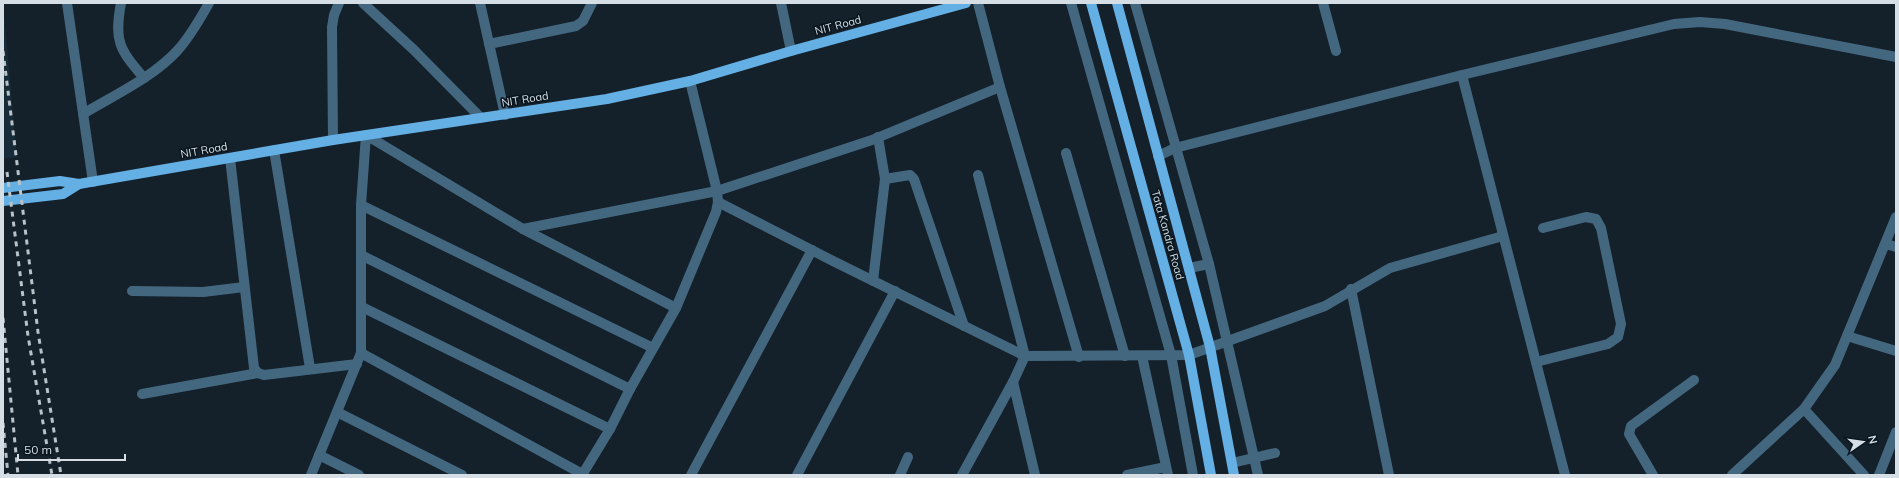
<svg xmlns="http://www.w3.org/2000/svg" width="1899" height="478" viewBox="0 0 1899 478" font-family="Mulish,sans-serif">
  <rect width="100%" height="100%" fill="#14212a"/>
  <path fill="#182b38" d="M3 3 17 157 3 159Z"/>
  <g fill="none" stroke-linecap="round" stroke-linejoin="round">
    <g stroke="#446780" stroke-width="10">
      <path d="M67 3 93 182"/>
      <path d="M121 3C114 41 119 49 144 78"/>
      <path d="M363 3 414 50 481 118"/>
      <path d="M480 3 505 115"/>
      <path d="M781 3 791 51"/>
      <path d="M978 3 1000 87 1079 357"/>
      <path d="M1071 3 1171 355 1193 475"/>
      <path d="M1135 3 1209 264 1258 475"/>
      <path d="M1323 3 1336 51"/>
      <path d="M489 44 576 26 583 21 592 3"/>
      <path d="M1462 75 1565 475"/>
      <path d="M83 114C114 95 152 78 177 51 190 37 200 19 209 3"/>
      <path d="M878 137 885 179 910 175 914 179 964 326"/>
      <path d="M333 140 332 27 334 15 339 3"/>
      <path d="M274 150 310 368"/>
      <path d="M1066 153 1125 356"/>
      <path d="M1158 156 1175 148 1462 75 1674 24 1700 22 1725 24 1896 57"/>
      <path d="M230 158 254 368 258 373 264 375 357 364"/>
      <path d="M718 202 833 261 1025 356 1189 355 1325 306 1390 268 1503 236"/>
      <path d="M361 205 653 348"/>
      <path d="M523 229 717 191 872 140 1000 87"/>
      <path d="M1886 244 1896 247"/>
      <path d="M361 255 630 389"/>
      <path d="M1189 268 1209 264"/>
      <path d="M873 281 885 179"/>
      <path d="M1351 289 1389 475"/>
      <path d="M132 291 203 292 244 287"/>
      <path d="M362 307 610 429"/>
      <path d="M1847 336 1896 351"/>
      <path d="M361 353 584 475"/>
      <path d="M1142 356 1168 475"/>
      <path d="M1536 362 1608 344 1618 337 1621 324 1601 228 1596 219 1586 217 1543 228"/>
      <path d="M1013 382 1035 475"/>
      <path d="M142 394 258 373"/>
      <path d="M1804 409 1864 475"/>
      <path d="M337 412 462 475"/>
      <path d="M319 455 359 475"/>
      <path d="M1232 463 1275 453"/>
      <path d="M311 475 361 353V205L366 135 523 229 676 308"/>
      <path d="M582 475 610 429 630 389 676 308 716 212 718 202 717 191 690 81"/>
      <path d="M691 475 812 250"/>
      <path d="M797 475 895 291"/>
      <path d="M900 475 908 457"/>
      <path d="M962 475 1013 382 1025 356 978 175"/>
      <path d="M1127 475 1166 467"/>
      <path d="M1653 475 1629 434 1631 426 1694 380"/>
      <path d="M1732 475 1804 409 1835 365 1896 217"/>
      <path d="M1879 475 1896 432"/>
    </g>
    <g stroke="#64afe4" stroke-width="10">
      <path d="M1091 3 1189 355 1211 475"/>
      <path d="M1117 3 1210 347 1234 475"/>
      <path d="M3 188 60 181 79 184 333 140 607 99 690 81 791 51 966 3"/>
      <path d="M3 201 63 194 79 184"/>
    </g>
    <g stroke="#b8c2c8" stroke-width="3" stroke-dasharray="5 5" stroke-linecap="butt">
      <path d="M3 51 38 332 61 475"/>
      <path d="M7 172 28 336 52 475"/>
      <path d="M3 318 18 475"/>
      <path d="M3 423 8 475"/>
    </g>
  </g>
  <g text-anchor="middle" stroke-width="3.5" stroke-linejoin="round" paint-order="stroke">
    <g font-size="11" fill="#d5dee4" stroke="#0b1720">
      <text transform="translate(838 25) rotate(-15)" y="4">NIT Road</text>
      <text transform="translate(525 99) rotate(-9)" y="4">NIT Road</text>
      <text transform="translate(204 150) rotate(-10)" y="4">NIT Road</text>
      <text transform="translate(1168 235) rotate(74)" y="4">Tata Kandra Road</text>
    </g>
  </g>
  <rect width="1899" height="478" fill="none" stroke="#d5dee4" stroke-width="8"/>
  <g transform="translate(1863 442) rotate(77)" stroke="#0b1720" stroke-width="3" paint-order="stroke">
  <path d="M0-3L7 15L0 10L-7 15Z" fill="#d5dee4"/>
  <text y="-6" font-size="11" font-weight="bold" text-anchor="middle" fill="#d5dee4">N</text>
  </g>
  <path d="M18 454v6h107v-6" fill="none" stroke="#d5dee4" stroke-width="2"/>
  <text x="24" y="454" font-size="12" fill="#d5dee4" stroke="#0b1720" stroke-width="3" paint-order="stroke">50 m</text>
</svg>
